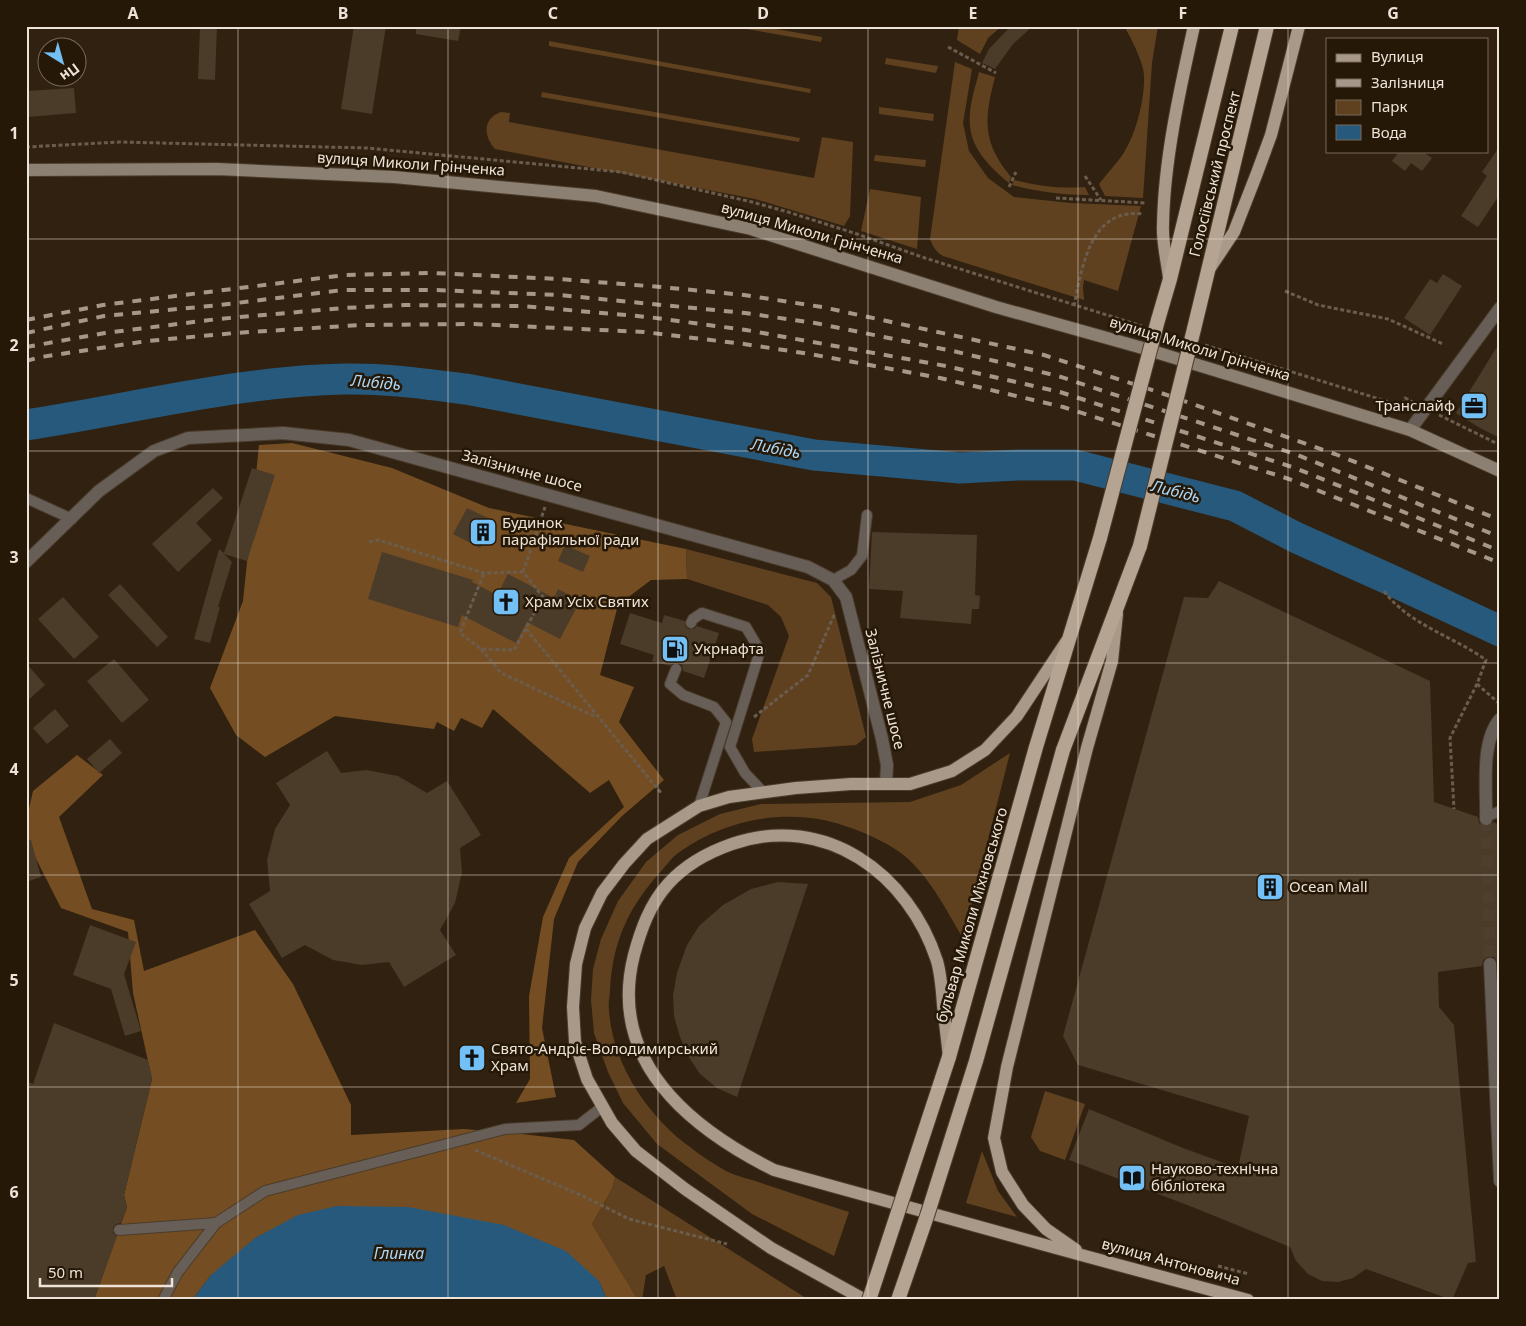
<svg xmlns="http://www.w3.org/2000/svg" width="1526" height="1326" viewBox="0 0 1526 1326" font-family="'Noto Sans',sans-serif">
  <rect width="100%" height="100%" fill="#312110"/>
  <g fill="#5f411f">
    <path d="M729 26H759L822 37 821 42Z"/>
    <path d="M959 26H1002L988 38 980 54 957 40Z"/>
    <path d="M1124 26H1158L1152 63 1143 198 1105 196 1099 184C1106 175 1114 166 1121 157 1135 138 1145 100 1144 76 1144 63 1131 38 1124 26Z"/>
    <path d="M549 41 811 89 810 93 549 46Z"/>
    <path d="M886 58 938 66 936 73 885 64Z"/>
    <path d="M955 62 972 69 963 123 969 151 988 178 1014 197 1071 203 1141 206 1118 291 1084 280 1083 287 1084 300 943 256C936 252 933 247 930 239Z"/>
    <path d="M979 72 995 77C984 119 982 142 1011 177L1009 183C991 168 972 150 970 126 968 108 975 88 979 72Z"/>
    <path d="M542 92 800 138 799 142 541 97Z"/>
    <path d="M879 107 934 114 933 121 879 114Z"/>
    <path d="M501 112 510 113 509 122 814 178 822 137 853 142 850 216 844 226 755 199 495 149C483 136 483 118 501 112Z"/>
    <path d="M875 155 926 160 925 167 874 161Z"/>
    <path d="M1014 180C1038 186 1061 189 1085 187L1089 195C1062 195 1038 192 1012 185Z"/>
    <path d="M870 189 921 197 917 249 861 231Z"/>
    <path d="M686 549 817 583 831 597 866 737 856 745 754 752 752 739 789 636 781 617 768 605 687 579Z"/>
    <path d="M1010 753 963 938C946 910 931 879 906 857 887 841 853 827 828 821 777 810 724 821 681 851 674 855 668 863 663 869 630 905 613 939 610 989 610 996 608 1003 609 1010 612 1063 648 1117 690 1147 701 1156 714 1164 726 1171 738 1177 754 1180 767 1185 794 1194 821 1203 849 1212L834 1256 752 1214 657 1144 623 1103 608 1072 594 1033 591 1000 593 969 601 939 618 901 646 862 678 835 720 814 761 804 910 802 961 785Z"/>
    <path d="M1045 1091 1085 1104 1065 1160 1040 1151 1031 1137Z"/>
    <path d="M982 1151 998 1191 1017 1217 966 1203Z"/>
    <path d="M615 1177 809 1300H677L664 1266 646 1275 642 1300H638L592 1224 612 1189Z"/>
  </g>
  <g fill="#744e22">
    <path d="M292 443 392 468 489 508 686 549 687 579 651 580 618 605 600 675 634 687 619 722 664 780 622 816 578 862 554 919 542 1028 556 1097 516 1103 530 1079 529 996 543 917 569 858 624 807 609 780 590 793 493 709 482 728 461 718 454 731 437 722 434 729 335 716 265 757 236 735 210 688 243 601 259 445Z"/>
    <path d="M77 755 103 775 59 817 92 909 134 920 144 971 255 930 293 984 351 1105V1135L464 1129 513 1133 574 1140 615 1177 612 1189 592 1224 638 1300H607L599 1281 211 1275 192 1300H94L127 1207 124 1195 152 1079 133 993 128 932 61 908 26 839V822L33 791Z"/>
  </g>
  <path fill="#26597b" d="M337 1206 408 1207 504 1225 566 1251 599 1281 607 1300H192L211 1275 255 1238 298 1215Z"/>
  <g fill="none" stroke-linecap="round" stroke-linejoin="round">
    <path stroke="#26597b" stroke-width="31" d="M26 425C132 409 237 381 345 379 385 378 426 384 466 389L814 455 960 468 1017 465H1075L1235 506 1297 538 1393 581 1500 631"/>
  </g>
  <g fill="#4b3b29">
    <path d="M200 26H217L215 80 198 79Z"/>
    <path d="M354 26H386L372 114 341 109Z"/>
    <path d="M416 26H461L458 41 416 34Z"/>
    <path d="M1011 26H1033L1013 44 995 69 982 63 989 49Z"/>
    <path d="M74 88 76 113 28 117 26 91Z"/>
    <path d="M1500 146V194L1478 227 1461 216 1487 176 1482 172Z"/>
    <path d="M1395 151H1422L1432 158 1422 171 1411 163 1405 171 1392 161 1398 153Z"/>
    <path d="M1443 274 1462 286 1430 335 1404 318 1430 279 1437 283Z"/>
    <path d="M1500 342V438L1480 428 1456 413Z"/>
    <path d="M252 468 275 475 247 561 224 554 232 562 218 607H220L210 643 194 639 219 549 224 553Z"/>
    <path d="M213 488 223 498 196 523 212 540 178 572 152 544Z"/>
    <path d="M467 508 494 521 480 548 453 534Z"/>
    <path d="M872 532 977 535 975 595 980 596 979 609H972L971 624 900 618 903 591 869 589Z"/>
    <path d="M565 545 590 556 583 572 558 561Z"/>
    <path d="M382 552 473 580 472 582 497 595 508 574 554 598 558 589 580 601 560 639 527 622 516 643 462 615 458 627 368 599Z"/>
    <path d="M1219 581 1430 681 1434 802 1478 817 1479 823 1482 826H1490L1493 822 1500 825V963H1498L1494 957 1489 956 1483 960 1482 966 1438 972 1439 1007 1454 1025 1476 1262 1468 1263 1452 1300 1366 1269 1353 1278 1338 1282 1322 1281 1308 1274 1296 1261 1290 1247 1195 1208 1069 1160 1089 1109 1183 1148 1238 1168 1249 1116 1078 1065 1063 1036 1184 597 1208 598Z"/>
    <path d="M120 584 168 637 157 647 108 595Z"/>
    <path d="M63 597 99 637 74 659 38 619Z"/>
    <path d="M630 613 662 623 664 615 685 621V626L688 629H694L697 626 719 633 704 678 683 671 682 665 679 663 675 662 670 666 652 661 654 655 620 644Z"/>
    <path d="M114 659 149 700 122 723 87 681Z"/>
    <path d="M26 663 45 685 26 702Z"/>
    <path d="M55 709 69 726 47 744 33 728Z"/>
    <path d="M110 739 122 753 99 773 87 759Z"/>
    <path d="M327 751 341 773 366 770 398 776 427 793 447 781 481 835 460 848 462 872 455 903 440 930 456 955 404 987 389 962 362 965 333 960 305 945 282 958 249 904 270 891 267 860 275 829 290 805 276 783Z"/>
    <path d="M26 840H31L41 877 26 882Z"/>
    <path d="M778 882 808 884 737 1097 717 1088 700 1074 688 1056 680 1037 674 1016 673 995 677 973 687 945 699 926 723 905 751 889Z"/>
    <path d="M90 925 136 942 124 974 141 1031 125 1036 111 989 73 975Z"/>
    <path d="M54 1023 148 1060 152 1079 124 1195 127 1207 121 1223 116 1224 113 1227V1233L117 1236 94 1300H26V1081L33 1084Z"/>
  </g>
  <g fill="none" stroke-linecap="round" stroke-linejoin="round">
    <path stroke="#4d3e2e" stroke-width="12" stroke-dasharray="12 6" stroke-linecap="butt" d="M1486 819 1490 964"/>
    <g stroke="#4b3c2c" stroke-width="12">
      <g id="service">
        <path d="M26 498 72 519"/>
        <path d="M833 580 851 570 862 556 867 515"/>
        <path d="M691 623 693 619 702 613 746 627 760 651 730 747 745 773 762 791"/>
        <path d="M676 669 670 684 683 695 714 707 726 722 699 806"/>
        <path d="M1486 817 1500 811"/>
        <path d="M119 1230 216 1223"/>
        <path d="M163 1300 178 1272 216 1223 265 1191 505 1129 579 1125 602 1107"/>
      </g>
    </g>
    <g stroke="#4b3c2c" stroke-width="14">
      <g id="minor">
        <path d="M1410 430 1500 308"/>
        <path d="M1486 819C1487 790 1480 742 1500 719"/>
        <path d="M1490 964 1500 1181"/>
      </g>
    </g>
    <g stroke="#4b3c2c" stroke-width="14">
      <path id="tertiary" d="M26 562 99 491 154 451 188 438 283 433 349 440 808 567 833 580 846 597 882 739 887 765 886 784"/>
    </g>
    <g stroke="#4b3c2c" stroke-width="14">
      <path id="secondary" d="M26 170 217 169 394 177 596 196 751 229 996 307 1139 347 1410 430 1500 471"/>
    </g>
    <g stroke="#4b3c2c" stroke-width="14">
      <g id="primary">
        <path d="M1210 268 1234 232 1257 173 1271 135 1299 26"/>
        <path d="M1169 278C1167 261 1162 242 1163 225 1164 160 1180 89 1194 26"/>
        <path d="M949 1057C947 1039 945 1022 943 1005 942 991 941 975 937 961 909 874 825 812 732 844 709 852 685 865 668 884 650 904 641 929 634 955 607 1061 690 1128 774 1170L1085 1256 1248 1300"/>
        <path d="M1076 1250 1046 1229 1023 1205 1002 1172 994 1138 1007 1067 1087 748 1112 661 1117 614"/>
        <path d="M865 1300 771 1248 685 1189 636 1151 612 1123 587 1079 575 1042 573 1007 576 964 585 928 602 893 624 864 647 839 699 806 729 797 796 788 851 784H910L952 771 985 750 1017 716 1066 642"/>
      </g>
    </g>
    <g stroke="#4b3c2c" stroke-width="16">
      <g id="trunk">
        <path d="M1158 320 1170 279 1232 26"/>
        <path d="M1194 329 1267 26"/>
        <path d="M1063 750 1140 546"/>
        <path d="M949 1057 1036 747 1100 538"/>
      </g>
    </g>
    <g stroke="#6b5d4e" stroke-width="3" stroke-dasharray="4 2.5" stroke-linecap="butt">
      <path d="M948 47 996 73"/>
      <path d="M26 147 120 142 367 148 621 172 752 202 788 212 857 234 925 258 1142 326"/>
      <path d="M1085 176 1101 200"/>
      <path d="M1009 187 1016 172"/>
      <path d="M1056 198 1146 203"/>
      <path d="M1285 291 1318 305 1388 319 1443 344"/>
      <path d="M1074 306C1082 267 1090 207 1144 214"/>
      <path d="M1205 345 1402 406 1405 398 1413 402"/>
      <path d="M1439 415 1500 445"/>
      <path d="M369 542 378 540 484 573 523 572 543 597 514 650 481 649 460 633 484 573"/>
      <path d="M523 572 545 507"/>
      <path d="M1384 591C1409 625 1453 636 1486 660L1477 684 1450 738 1454 809"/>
      <path d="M526 629 662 794"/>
      <path d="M481 649 501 673 596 717"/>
      <path d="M1477 684 1500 704"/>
      <path d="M754 717 808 675 835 613"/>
      <path d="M475 1150 583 1196 629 1219 727 1244"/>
      <path d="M1218 1266 1249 1274"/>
    </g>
    <use href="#service" stroke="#675f57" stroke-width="10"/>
    <use href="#minor" stroke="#675f57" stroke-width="12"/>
    <use href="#tertiary" stroke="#675f57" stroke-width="12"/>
    <use href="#secondary" stroke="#8c8072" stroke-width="12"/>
    <use href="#primary" stroke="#a99988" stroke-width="12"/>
    <use href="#trunk" stroke="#b6a492" stroke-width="14"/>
    <g stroke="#a5988b" stroke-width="4" stroke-dasharray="9 9" stroke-linecap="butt">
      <path d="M26 320 103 305 345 275 433 273 558 279 661 287 744 295 822 307 1044 355 1161 393 1335 454 1500 520"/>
      <path d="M26 333 104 316 220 305 343 290H434L559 295 745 313 815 323 953 351 1058 376 1295 454 1500 537"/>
      <path d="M26 347 105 333 218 319 344 308 404 305 522 306 648 317 746 330 946 366 1060 392 1295 468 1500 551"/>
      <path d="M26 361 41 357 147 341 235 333 361 325 474 324 558 328 644 332 744 344 810 354 940 378 1063 407 1289 479 1500 563"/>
    </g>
    <g stroke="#4b3c2c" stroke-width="16" stroke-linecap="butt">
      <g id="trunk-bridge">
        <path d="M1100 538 1158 320"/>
        <path d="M1140 546 1194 329"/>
        <path d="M869 1300 949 1057"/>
        <path d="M898 1300 927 1216 976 1061 1063 750"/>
      </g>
    </g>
    <use href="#trunk-bridge" stroke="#b6a492" stroke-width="14"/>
  </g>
  <path fill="none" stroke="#ede3d8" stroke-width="1" stroke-opacity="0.55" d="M238 26V1300M448 26V1300M658 26V1300M868 26V1300M1078 26V1300M1288 26V1300M26 239H1500M26 451H1500M26 663H1500M26 875H1500M26 1087H1500"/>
  <defs>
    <g id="office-square" transform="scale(1.4375)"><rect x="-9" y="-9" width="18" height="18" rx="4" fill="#73c0f6" stroke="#261807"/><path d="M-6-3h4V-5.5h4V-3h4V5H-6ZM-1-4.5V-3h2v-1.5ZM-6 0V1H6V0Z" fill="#111"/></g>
    <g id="building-square" transform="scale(1.4375)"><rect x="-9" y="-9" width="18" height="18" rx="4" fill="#73c0f6" stroke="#261807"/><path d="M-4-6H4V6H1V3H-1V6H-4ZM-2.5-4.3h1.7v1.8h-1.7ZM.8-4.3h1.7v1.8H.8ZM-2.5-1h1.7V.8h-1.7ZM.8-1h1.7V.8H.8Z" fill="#111"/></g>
    <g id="church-square" transform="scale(1.4375)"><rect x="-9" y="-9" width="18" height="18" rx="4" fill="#73c0f6" stroke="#261807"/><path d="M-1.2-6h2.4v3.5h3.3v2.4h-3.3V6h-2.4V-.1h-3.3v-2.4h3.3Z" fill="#111"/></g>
    <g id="fuel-square" transform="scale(1.4375)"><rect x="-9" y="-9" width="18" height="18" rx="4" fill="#73c0f6" stroke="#261807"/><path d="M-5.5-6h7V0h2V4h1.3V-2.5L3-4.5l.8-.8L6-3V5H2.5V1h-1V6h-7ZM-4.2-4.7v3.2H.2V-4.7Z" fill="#111"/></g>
    <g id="library-square" transform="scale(1.4375)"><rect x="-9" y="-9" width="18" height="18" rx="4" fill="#73c0f6" stroke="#261807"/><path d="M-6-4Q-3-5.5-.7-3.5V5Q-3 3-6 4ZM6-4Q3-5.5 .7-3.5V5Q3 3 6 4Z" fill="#111"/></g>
  </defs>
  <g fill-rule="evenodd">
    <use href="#office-square" x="1474" y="406"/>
    <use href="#building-square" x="483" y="532"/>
    <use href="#church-square" x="506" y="602"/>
    <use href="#fuel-square" x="675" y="649"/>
    <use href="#building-square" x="1270" y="887"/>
    <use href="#church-square" x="472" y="1058"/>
    <use href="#library-square" x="1132" y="1178"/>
  </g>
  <g text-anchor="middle" stroke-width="5" stroke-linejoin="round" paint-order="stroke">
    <g font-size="15" fill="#ede3d8" stroke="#261807">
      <text transform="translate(411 164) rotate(4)" y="5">вулиця Миколи Грінченка</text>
      <text transform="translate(1215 174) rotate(-76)" y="5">Голосіївський проспект</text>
      <text transform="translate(812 233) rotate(16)" y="5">вулиця Миколи Грінченка</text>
      <text transform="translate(1200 349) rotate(17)" y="5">вулиця Миколи Грінченка</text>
      <text transform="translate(522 471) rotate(15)" y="5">Залізничне шосе</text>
      <text transform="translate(885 689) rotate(76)" y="5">Залізничне шосе</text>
      <text transform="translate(972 915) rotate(-74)" y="5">бульвар Миколи Міхновського</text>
      <text transform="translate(1171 1262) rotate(15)" y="5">вулиця Антоновича</text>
    </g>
    <g font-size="15" fill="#ede3d8" stroke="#261807" text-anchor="start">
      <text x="1455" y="411" text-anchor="end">Транслайф</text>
      <text x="502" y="528">Будинок<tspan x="502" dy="17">парафіяльної ради</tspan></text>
      <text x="525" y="607">Храм Усіх Святих</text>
      <text x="694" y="654">Укрнафта</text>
      <text x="1289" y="892">Ocean Mall</text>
      <text x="491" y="1054">Свято-Андріє-Володимирський<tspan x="491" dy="17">Храм</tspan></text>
      <text x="1151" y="1174">Науково-технічна<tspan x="1151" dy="17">бібліотека</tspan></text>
    </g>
    <g font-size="16" font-style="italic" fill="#abd7f8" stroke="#261807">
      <text transform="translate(376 382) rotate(5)" y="6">Либідь</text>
      <text transform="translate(776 448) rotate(11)" y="6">Либідь</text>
      <text transform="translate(1176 491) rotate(14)" y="6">Либідь</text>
      <text x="399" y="1259">Глинка</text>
    </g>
  </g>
  <rect width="1526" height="1326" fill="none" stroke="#261807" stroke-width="55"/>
  <rect x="1326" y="38" width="162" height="115" fill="#261807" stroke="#76695b"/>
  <rect x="1336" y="54" width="25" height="8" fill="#a99988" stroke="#76695b"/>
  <text x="1371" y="62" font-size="15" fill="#ede3d8">Вулиця</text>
  <rect x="1336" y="79" width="25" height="8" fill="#a5988b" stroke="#76695b"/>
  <text x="1371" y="88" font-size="15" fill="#ede3d8">Залізниця</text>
  <rect x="1336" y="100" width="25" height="15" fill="#5f411f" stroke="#76695b"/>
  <text x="1371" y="112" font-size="15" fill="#ede3d8">Парк</text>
  <rect x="1336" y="125" width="25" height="15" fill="#26597b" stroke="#76695b"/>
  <text x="1371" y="138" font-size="15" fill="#ede3d8">Вода</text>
  <g transform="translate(62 62) rotate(143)"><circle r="24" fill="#261807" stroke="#76695b"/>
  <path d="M0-4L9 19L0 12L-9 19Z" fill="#73c0f6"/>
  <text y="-8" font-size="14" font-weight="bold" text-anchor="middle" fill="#ede3d8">Пн</text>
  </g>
  <path d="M40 1278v8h132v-8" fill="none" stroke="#ede3d8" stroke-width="2.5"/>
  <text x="48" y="1278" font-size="15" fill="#ede3d8" stroke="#261807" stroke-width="4" paint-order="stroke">50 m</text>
  <rect x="28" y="28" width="1470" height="1270" fill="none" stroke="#ede3d8" stroke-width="2"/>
  <g font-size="16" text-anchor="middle" font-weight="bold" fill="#ede3d8">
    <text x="133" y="19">A</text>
    <text x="343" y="19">B</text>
    <text x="553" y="19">C</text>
    <text x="763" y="19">D</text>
    <text x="973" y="19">E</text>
    <text x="1183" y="19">F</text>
    <text x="1393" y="19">G</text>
    <text x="14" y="139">1</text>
    <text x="14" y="351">2</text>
    <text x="14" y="563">3</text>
    <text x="14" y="775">4</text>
    <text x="14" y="986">5</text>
    <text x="14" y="1198">6</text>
  </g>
</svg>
